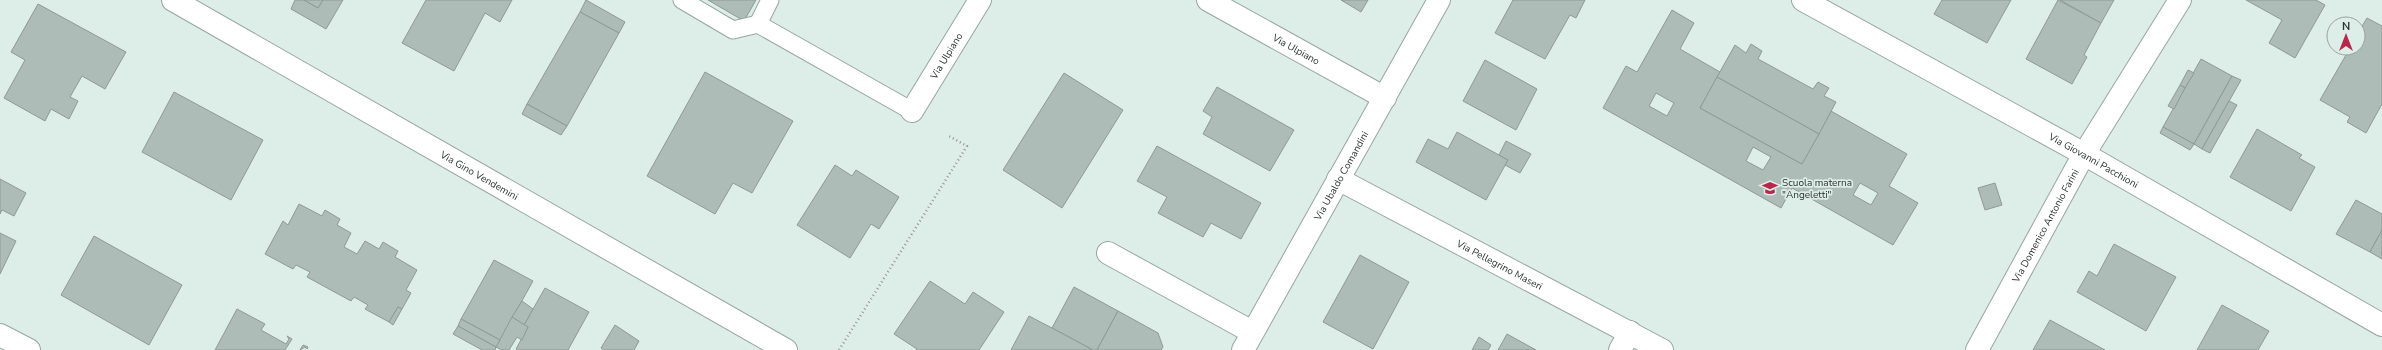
<svg xmlns="http://www.w3.org/2000/svg" width="2382" height="350" viewBox="0 0 2382 350" font-family="'Nunito Sans',sans-serif">
  <rect width="100%" height="100%" fill="#ddede8"/>
  <g fill="#adbcb7" stroke="#8c9b96" fill-rule="evenodd">
    <path d="M295 0H304L318 8 323 0H343L326 29 291 9Z"/>
    <path d="M304 0H323L318 8Z"/>
    <path d="M426 0H512L500 22 485 13 454 71 402 43Z"/>
    <path d="M586 0 625 22 619 33 580 12Z"/>
    <path d="M708 0H756L744 21Z"/>
    <path d="M1341 0H1368L1361 12Z"/>
    <path d="M1513 0H1585L1576 18 1570 15 1545 59 1495 33Z"/>
    <path d="M1942 0H2011L1987 43 1934 14Z"/>
    <path d="M2058 0 2101 23 2084 55 2087 57 2072 84 2026 59Z"/>
    <path d="M2060 0H2114L2101 23Z"/>
    <path d="M2246 0H2316L2325 5 2295 58 2269 43 2282 20Z"/>
    <path d="M38 4 126 52 105 89 82 76 70 97 78 101 69 119 51 109 45 121 4 98 25 60 11 52Z"/>
    <path d="M1672 10 1694 23 1680 49 1720 72 1700 108 1802 164 1831 111 1907 154 1889 186 1918 203 1893 245 1792 188 1781 208 1603 108 1626 66 1637 72ZM1656 93 1674 103 1667 116 1649 106ZM1753 147 1771 157 1763 170 1746 161ZM1860 183 1878 193 1871 205 1853 195Z"/>
    <path d="M580 12 619 33 567 126 527 104Z"/>
    <path d="M2367 18 2382 26V104L2366 133 2347 122 2350 117 2320 100 2350 48H2358V33Z"/>
    <path d="M1751 44 1762 51 1758 59 1813 89 1818 82 1829 88 1824 96 1836 102 1819 134 1717 77 1735 45 1746 53Z"/>
    <path d="M2201 59 2232 76 2194 144 2163 127Z"/>
    <path d="M1485 60 1537 89 1516 130 1463 101Z"/>
    <path d="M2188 70 2194 73 2185 88 2180 85Z"/>
    <path d="M705 72 793 121 752 193 733 183 715 214 647 176Z"/>
    <path d="M1064 73 1123 110 1062 208 1003 170Z"/>
    <path d="M2232 76 2241 80 2202 149 2194 144Z"/>
    <path d="M1717 77 1819 134 1802 164 1700 108Z"/>
    <path d="M2180 85 2185 88 2174 109 2168 106Z"/>
    <path d="M1217 87 1294 130 1270 171 1203 134 1212 117 1203 111Z"/>
    <path d="M174 92 263 140 231 200 142 152Z"/>
    <path d="M2229 101 2237 105 2210 153 2202 149Z"/>
    <path d="M527 104 567 126 561 135 522 114Z"/>
    <path d="M2163 127 2194 144 2190 150 2160 133Z"/>
    <path d="M2257 129 2302 155 2299 158 2315 167 2291 211 2230 177Z"/>
    <path d="M1457 132 1508 160 1486 200 1416 162 1428 139 1448 149Z"/>
    <path d="M1506 141 1531 154 1520 173 1505 165 1508 160 1499 155Z"/>
    <path d="M1157 146 1261 203 1241 239 1211 223 1203 237 1158 213 1167 197 1137 181Z"/>
    <path d="M835 165 852 176 856 170 899 197 879 229 871 224 850 258 797 225Z"/>
    <path d="M0 179 26 193 14 216 2 210 0 214Z"/>
    <path d="M1995 183 2002 205 1985 210 1978 188Z"/>
    <path d="M2356 200 2382 214V230L2370 252 2336 234Z"/>
    <path d="M299 204 322 216 325 210 340 219 337 225 351 233 344 247 357 254 365 241 379 249 383 242 398 251 395 257 417 270 406 290 411 293 402 309 398 307 389 322 365 309 368 305 354 297 351 301 307 277 310 272 296 265 293 269 265 254 283 221 288 225Z"/>
    <path d="M2382 230V259L2370 252Z"/>
    <path d="M0 233 16 241 0 274Z"/>
    <path d="M94 236 182 285 149 345 61 295Z"/>
    <path d="M2114 244 2176 277 2146 331 2077 292 2089 271 2097 276Z"/>
    <path d="M1360 255 1409 282 1373 349 1323 322Z"/>
    <path d="M494 260 533 281 500 340 461 319Z"/>
    <path d="M930 281 965 304 973 292 1004 312 979 350H916L917 349 894 334Z"/>
    <path d="M1074 287 1118 311 1097 350H1093L1052 328Z"/>
    <path d="M545 288 589 312 568 350H518L516 349 528 327 524 325Z"/>
    <path d="M522 301 533 309 524 325 512 317Z"/>
    <path d="M2222 305 2269 331 2258 350H2197Z"/>
    <path d="M398 307 402 309 393 325 389 322Z"/>
    <path d="M237 309 265 324 261 330 286 344 289 339 287 336 292 339 285 350H215Z"/>
    <path d="M1118 311 1158 333 1163 347 1161 350H1097Z"/>
    <path d="M1029 316 1052 328 1093 350H1011Z"/>
    <path d="M512 317 528 327 522 340 517 337 509 350H502L496 347Z"/>
    <path d="M461 319 500 340 496 347 458 326Z"/>
    <path d="M2050 320 2105 350H2033Z"/>
    <path d="M615 325 639 341 634 350H604L601 348Z"/>
    <path d="M458 326 496 347 495 350H482L453 334Z"/>
    <path d="M1507 334 1536 350H1498Z"/>
    <path d="M1479 337 1491 345 1488 350H1472Z"/>
    <path d="M303 345 308 347 307 349 305 347 300 350Z"/>
  </g>
  <g fill="none" stroke-linecap="round" stroke-linejoin="round">
    <g stroke="#97a6a1" stroke-width="19">
      <g id="service">
        <path d="M682 0 733 30 758 24 912 111"/>
        <path d="M758 24 770 0"/>
      </g>
    </g>
    <g stroke="#97a6a1" stroke-width="24">
      <g id="minor">
        <path id="s1" d="M173 0 786 350"/>
        <path id="s2" d="M1208 0 1385 98"/>
        <path id="s3" d="M1803 0 2084 154 2382 325"/>
        <path id="s4" d="M912 111 980 0"/>
        <path id="s5" d="M1338 179 1662 350"/>
        <path d="M1108 253 1252 332"/>
        <path id="s6" d="M1243 350 1439 0"/>
        <path d="M1620 350 1630 332"/>
        <path id="s7" d="M1977 350 2084 154 2180 0"/>
      </g>
    </g>
    <g stroke="#97a6a1" stroke-width="24">
      <path id="tertiary" d="M0 335 29 350"/>
    </g>
    <path stroke="#8d9995" stroke-width="2.5" stroke-dasharray="1 3" stroke-linecap="butt" d="M839 350 967 146 947 135"/>
    <use href="#service" stroke="#fff" stroke-width="17"/>
    <use href="#minor" stroke="#fff" stroke-width="22"/>
    <use href="#tertiary" stroke="#fff" stroke-width="22"/>
  </g>
  <defs>
    <g id="school-bare" transform="scale(1.2)"><path d="M0-5L7-2L0 1L-7-2ZM-4 1L0 2.5L4 1V4Q0 6-4 4Z" fill="#b8274b" stroke="#ddede8" stroke-width="2.5" paint-order="stroke"/></g>
  </defs>
  <g fill-rule="evenodd">
    <use href="#school-bare" x="1770" y="188"/>
  </g>
  <g text-anchor="middle" stroke-width="3.5" stroke-linejoin="round" paint-order="stroke">
    <g font-size="10" fill="#2d3331" stroke="#ddede8">
      <text dy="4" stroke="none"><textPath href="#s2" startOffset="101">Via Ulpiano</textPath></text>
      <text dy="4" stroke="none"><textPath href="#s4" startOffset="65">Via Ulpiano</textPath></text>
      <text dy="4" stroke="none"><textPath href="#s3" startOffset="332">Via Giovanni Pacchioni</textPath></text>
      <text dy="4" stroke="none"><textPath href="#s1" startOffset="353">Via Gino Vendemini</textPath></text>
      <text dy="4" stroke="none"><textPath href="#s6" startOffset="200">Via Ubaldo Comandini</textPath></text>
      <text dy="4" stroke="none"><textPath href="#s7" startOffset="142">Via Domenico Antonio Farini</textPath></text>
      <text dy="4" stroke="none"><textPath href="#s5" startOffset="183">Via Pellegrino Maseri</textPath></text>
    </g>
    <g font-size="10" fill="#2d3331" stroke="#ddede8" text-anchor="start">
      <text x="1782" y="186">Scuola materna<tspan x="1782" dy="12">"Angeletti"</tspan></text>
    </g>
  </g>
  <g transform="translate(2346 36)"><circle r="19" fill="#ddede8" stroke="#97a39f"/>
  <path d="M0-3L7 15L0 10L-7 15Z" fill="#b8274b"/>
  <text y="-6" font-size="11" font-weight="bold" text-anchor="middle" fill="#2d3331">N</text>
  </g>
</svg>
